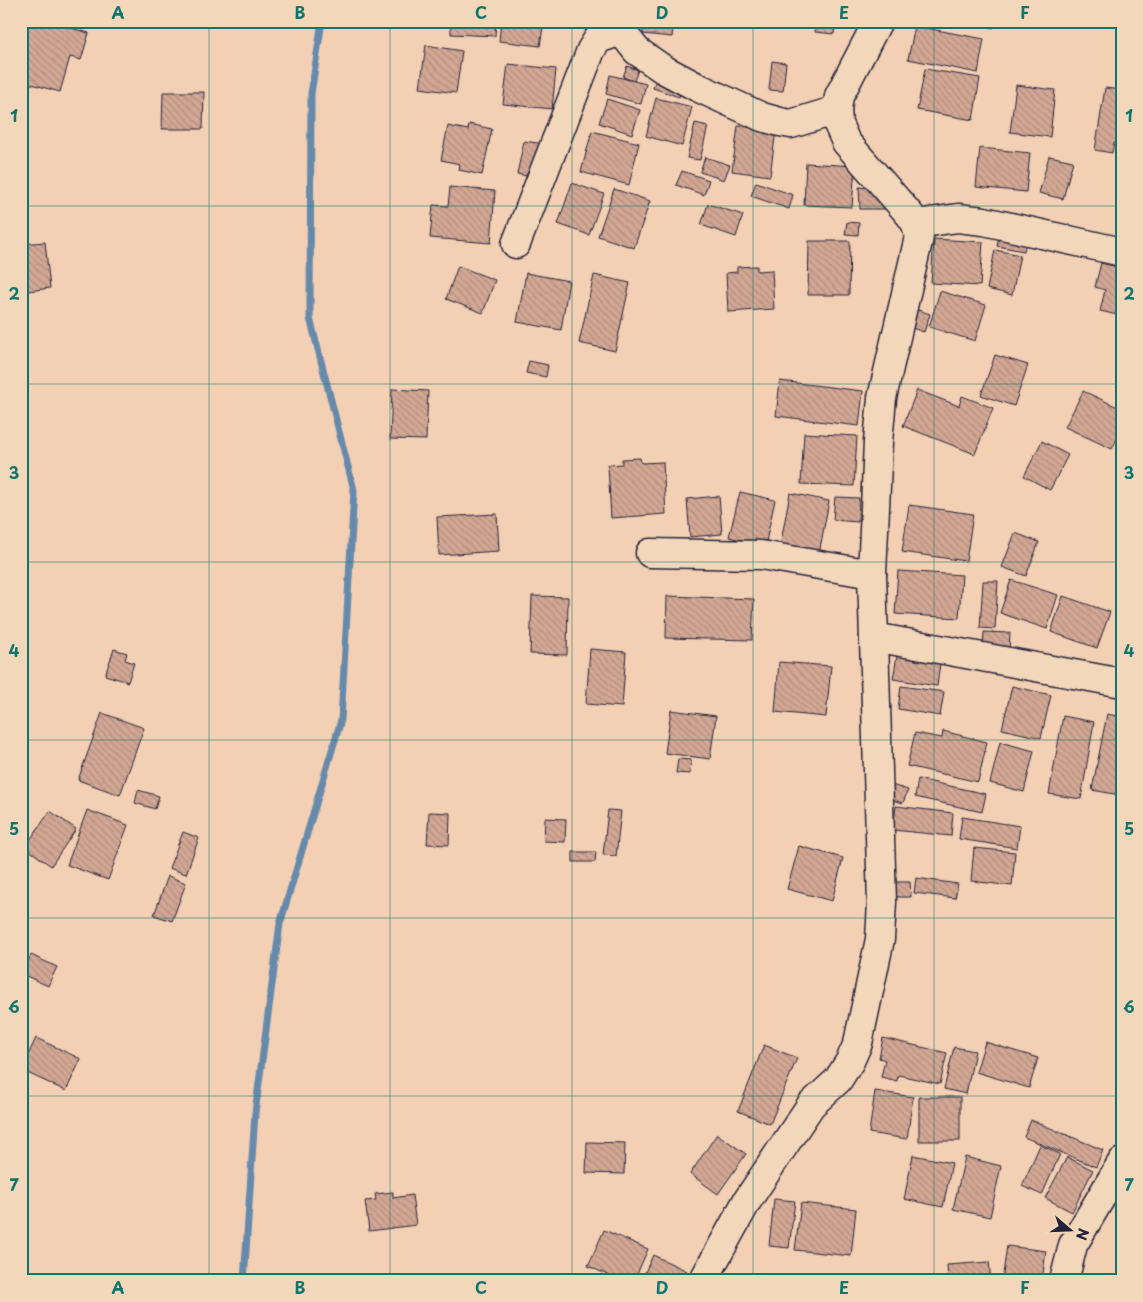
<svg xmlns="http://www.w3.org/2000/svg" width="1143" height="1302" viewBox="0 0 1143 1302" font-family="'Playpen Sans',sans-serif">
  <defs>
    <pattern id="building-back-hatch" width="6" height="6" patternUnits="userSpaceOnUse" patternTransform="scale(1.25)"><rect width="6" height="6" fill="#d2a794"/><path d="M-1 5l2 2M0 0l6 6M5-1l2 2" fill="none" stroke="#b48f80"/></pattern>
  </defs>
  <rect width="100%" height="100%" fill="#f3d0b4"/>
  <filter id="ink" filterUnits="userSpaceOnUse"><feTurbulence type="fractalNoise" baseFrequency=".02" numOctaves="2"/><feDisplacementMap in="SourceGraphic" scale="10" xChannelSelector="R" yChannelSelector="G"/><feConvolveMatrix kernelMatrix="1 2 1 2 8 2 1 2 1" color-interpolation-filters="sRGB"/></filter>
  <g filter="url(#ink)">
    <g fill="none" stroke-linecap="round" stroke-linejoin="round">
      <path stroke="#668aab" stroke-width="7" d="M244 1281 255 1113 280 924 341 720 354 490 310 318 311 94 322 21"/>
    </g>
    <g fill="url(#building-back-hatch)" stroke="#22223b">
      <path d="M29 21H47L89 33 81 60 70 57 60 92 21 81V44Z"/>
      <path d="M451 21H496L495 36 451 34Z"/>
      <path d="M501 21H544L540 46 499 41Z"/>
      <path d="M644 21H674L672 37 643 34Z"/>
      <path d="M816 21H836L834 34 815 32Z"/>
      <path d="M971 21H996L993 28Z"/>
      <path d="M915 26 984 39 978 73 908 59Z"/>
      <path d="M426 45 462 51 456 93 420 88Z"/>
      <path d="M772 61 786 63 783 91 769 90Z"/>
      <path d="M508 64 556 69 552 109 503 104Z"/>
      <path d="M627 66 638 70 634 81 623 77Z"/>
      <path d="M925 69 980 78 973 120 917 110Z"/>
      <path d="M610 75 646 84 641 104 606 94Z"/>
      <path d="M657 77 683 86 679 97 653 88Z"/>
      <path d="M1016 85 1055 90 1050 137 1010 132Z"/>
      <path d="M1105 88 1122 90V144L1114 143 1112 153 1095 150Z"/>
      <path d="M163 92H204L203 129H162Z"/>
      <path d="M656 98 692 107 682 146 646 136Z"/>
      <path d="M607 99 640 110 632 134 599 123Z"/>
      <path d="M695 123 708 126 700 160 687 158Z"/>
      <path d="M469 124 492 129 482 175 459 170 460 164 441 160 448 126 468 130Z"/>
      <path d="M738 126 776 130 770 176 732 171Z"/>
      <path d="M592 131 639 143 629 185 581 172Z"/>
      <path d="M524 141 544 144 537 178 517 174Z"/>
      <path d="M980 148 1030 153 1026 192 976 187Z"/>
      <path d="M1049 156 1073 161 1063 199 1039 193Z"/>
      <path d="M705 157 730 165 724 180 700 172Z"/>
      <path d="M806 163 855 166 852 207 804 205Z"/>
      <path d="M682 171 709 180 704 195 676 185Z"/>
      <path d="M756 182 793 195 789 209 751 196Z"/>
      <path d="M572 183 604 194 589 235 558 224Z"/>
      <path d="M450 187 495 191 491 243 430 238 433 205 448 206Z"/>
      <path d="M859 187 871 188 888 209H860Z"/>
      <path d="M614 189 650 201 634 248 598 236Z"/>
      <path d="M708 204 743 215 736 237 701 225Z"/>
      <path d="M847 222 859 223 858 235 845 234Z"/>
      <path d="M1000 231 1027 237 1024 251 997 246Z"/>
      <path d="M934 239 983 242 980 286 931 283Z"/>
      <path d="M809 241H850L849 295H808Z"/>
      <path d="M45 242 50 288 21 292V244Z"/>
      <path d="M995 250 1020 255 1012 295 987 289Z"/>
      <path d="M1101 263 1122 268V316L1100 311 1105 290 1095 287Z"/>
      <path d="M458 266 495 280 483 313 446 299Z"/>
      <path d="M757 266V271L772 270 774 309 728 312 726 273 737 272V267Z"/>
      <path d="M526 273 569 281 561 330 517 322Z"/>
      <path d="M594 275 630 283 615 351 579 343Z"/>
      <path d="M940 291 986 305 975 341 929 327Z"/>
      <path d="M915 309 930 314 924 332 909 327Z"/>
      <path d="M995 355 1028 365 1014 406 981 395Z"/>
      <path d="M529 361 548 365 546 377 526 373Z"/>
      <path d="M780 381 863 391 859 426 776 416Z"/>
      <path d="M392 389 428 391 426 440 390 439Z"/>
      <path d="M917 390 959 406 962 396 993 408 975 454 903 426Z"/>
      <path d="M1083 391 1122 409V429L1112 449 1065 427Z"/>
      <path d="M804 433 857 436 854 486 801 484Z"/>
      <path d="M1042 441 1068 455 1050 490 1024 476Z"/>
      <path d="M640 458 641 463 663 462 666 514 611 518 608 465 622 464V459Z"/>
      <path d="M740 492 775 500 765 546 729 537Z"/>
      <path d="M790 493 829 501 819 554 780 547Z"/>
      <path d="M719 496 722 534 690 537 687 499Z"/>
      <path d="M835 497 859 498 858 522 833 520Z"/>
      <path d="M909 505 973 514 966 561 902 552Z"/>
      <path d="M497 514 499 551 439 555 437 517Z"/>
      <path d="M1122 523V545L1115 543Z"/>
      <path d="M1015 533 1039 542 1026 576 1002 567Z"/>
      <path d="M898 571 962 575 959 618 895 614Z"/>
      <path d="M1011 580 1058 595 1047 629 1000 613Z"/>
      <path d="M983 581H998L995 629 980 628Z"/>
      <path d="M532 596 568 597 567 655 530 654Z"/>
      <path d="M667 596 754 599 752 640 666 638Z"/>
      <path d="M1063 596 1110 612 1097 648 1051 632Z"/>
      <path d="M984 632 1010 633 1009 650 983 648Z"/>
      <path d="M114 649 127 653 125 660 134 663 128 682 105 675Z"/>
      <path d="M590 649 626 652 622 707 586 704Z"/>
      <path d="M897 656 940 663 937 686 893 679Z"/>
      <path d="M779 662 831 666 826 717 775 712Z"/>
      <path d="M901 686 944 692 940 716 898 709Z"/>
      <path d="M1012 686 1051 695 1041 738 1002 729Z"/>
      <path d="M671 710 716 716 710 759 665 753Z"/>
      <path d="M102 713 144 728 120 795 78 780Z"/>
      <path d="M1107 714 1122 717V787L1120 795 1092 790Z"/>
      <path d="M1063 716 1094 722 1081 799 1049 794Z"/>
      <path d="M943 731 987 742 978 782 907 766 915 733 942 738Z"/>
      <path d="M1000 742 1034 751 1024 792 990 783Z"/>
      <path d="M678 759 691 760 690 774 676 773Z"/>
      <path d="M918 779 986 794 982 812 915 797Z"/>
      <path d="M888 784 908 790 903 803 885 798Z"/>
      <path d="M138 790 159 796 155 809 135 803Z"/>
      <path d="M896 806 953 813 951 836 893 830Z"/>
      <path d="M87 810 128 825 108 880 67 865Z"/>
      <path d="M608 810 621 811 616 856 603 855Z"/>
      <path d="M50 811 76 829 51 866 25 847Z"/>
      <path d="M429 812 450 813 449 845 427 844Z"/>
      <path d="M962 817 1020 826 1017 848 959 839Z"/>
      <path d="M545 818 566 819 565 842 544 841Z"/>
      <path d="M183 832 199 838 186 874 169 868Z"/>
      <path d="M799 846 843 858 832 901 787 889Z"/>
      <path d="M974 848 1015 852 1012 886 971 881Z"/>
      <path d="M573 852H596L595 862H573Z"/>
      <path d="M168 876 186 883 172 921 154 915Z"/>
      <path d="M916 878 958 884 955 898 914 893Z"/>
      <path d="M893 882H910L911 897H894Z"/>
      <path d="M31 955 57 967 48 986 22 974Z"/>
      <path d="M36 1038 81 1059 66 1091 21 1070Z"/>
      <path d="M883 1038 947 1053 940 1084 898 1075 897 1081 881 1077 885 1060 879 1058Z"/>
      <path d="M985 1042 1038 1058 1029 1088 976 1072Z"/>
      <path d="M764 1045 797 1058 770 1124 738 1111Z"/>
      <path d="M954 1047 975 1051 966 1094 944 1089Z"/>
      <path d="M875 1091 913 1097 907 1139 869 1133Z"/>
      <rect x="919" y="1097" width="41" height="44"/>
      <path d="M1031 1120 1103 1150 1096 1167 1024 1137Z"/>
      <path d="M717 1134 746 1154 718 1194 690 1174Z"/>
      <path d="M587 1142 625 1143 624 1174 586 1173Z"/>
      <path d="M1040 1145 1060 1154 1042 1195 1022 1186Z"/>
      <path d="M913 1155 952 1163 943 1207 904 1199Z"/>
      <path d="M965 1157 1001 1166 990 1217 953 1209Z"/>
      <path d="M1067 1157 1093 1170 1072 1212 1045 1198Z"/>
      <path d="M393 1192V1198L412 1195 416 1225 369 1231 365 1201 376 1200 375 1194Z"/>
      <path d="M774 1199 795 1201 789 1248 769 1246Z"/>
      <path d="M801 1203 856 1209 851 1256 795 1250Z"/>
      <path d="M604 1230 648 1249 634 1281H621L588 1266Z"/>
      <path d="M1007 1246 1046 1251 1042 1281H1002Z"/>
      <path d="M653 1255 687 1271 682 1281H641Z"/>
      <path d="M989 1262 991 1281H948L947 1265Z"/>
    </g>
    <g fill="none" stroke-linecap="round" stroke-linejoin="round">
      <g stroke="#22223b" stroke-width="31">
        <g id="minor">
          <path d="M621 21V31L637 51 663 69 697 87 762 117 780 122 791 124 837 110"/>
          <path d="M916 224 958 218 984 221 1122 252"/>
          <path d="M516 244 591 50 598 39 621 31"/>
          <path d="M650 553 761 555 872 574"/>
          <path d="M874 637 1122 683"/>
          <path d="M703 1281 747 1201 811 1105 838 1080 850 1061 858 1043 880 939 882 902 872 574 878 442 882 398 919 237 916 224 910 215 846 142 838 124 837 110 839 96 878 21"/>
          <path d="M1064 1281 1073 1245 1122 1162"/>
        </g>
      </g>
      <use href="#minor" stroke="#f3d7ba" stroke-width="28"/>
    </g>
  </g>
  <path fill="none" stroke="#0f766e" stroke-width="1" stroke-opacity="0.55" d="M209 21V1281M390 21V1281M572 21V1281M753 21V1281M934 21V1281M21 206H1122M21 384H1122M21 562H1122M21 740H1122M21 918H1122M21 1096H1122"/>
  <rect width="1143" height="1302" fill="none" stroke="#f3d7ba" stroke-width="55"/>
  <g transform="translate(1070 1230) rotate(109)" stroke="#f3d7ba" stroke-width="4" paint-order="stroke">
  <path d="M0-4L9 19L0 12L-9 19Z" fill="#22223b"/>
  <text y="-8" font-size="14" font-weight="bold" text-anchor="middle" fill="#22223b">N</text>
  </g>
  <rect x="28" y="28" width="1088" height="1246" fill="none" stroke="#0f766e" stroke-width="2"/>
  <g font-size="16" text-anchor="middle" font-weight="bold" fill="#0f766e">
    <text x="118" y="19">A</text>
    <text x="300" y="19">B</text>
    <text x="481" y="19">C</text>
    <text x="662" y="19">D</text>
    <text x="844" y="19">E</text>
    <text x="1025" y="19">F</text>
    <text x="14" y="122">1</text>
    <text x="1129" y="122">1</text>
    <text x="14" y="300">2</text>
    <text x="1129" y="300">2</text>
    <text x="14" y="479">3</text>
    <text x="1129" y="479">3</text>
    <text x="14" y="657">4</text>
    <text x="1129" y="657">4</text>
    <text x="14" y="835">5</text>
    <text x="1129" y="835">5</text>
    <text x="14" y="1013">6</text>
    <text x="1129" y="1013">6</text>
    <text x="14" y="1191">7</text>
    <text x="1129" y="1191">7</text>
    <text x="118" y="1294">A</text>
    <text x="300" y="1294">B</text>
    <text x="481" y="1294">C</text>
    <text x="662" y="1294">D</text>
    <text x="844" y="1294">E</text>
    <text x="1025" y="1294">F</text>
  </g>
</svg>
